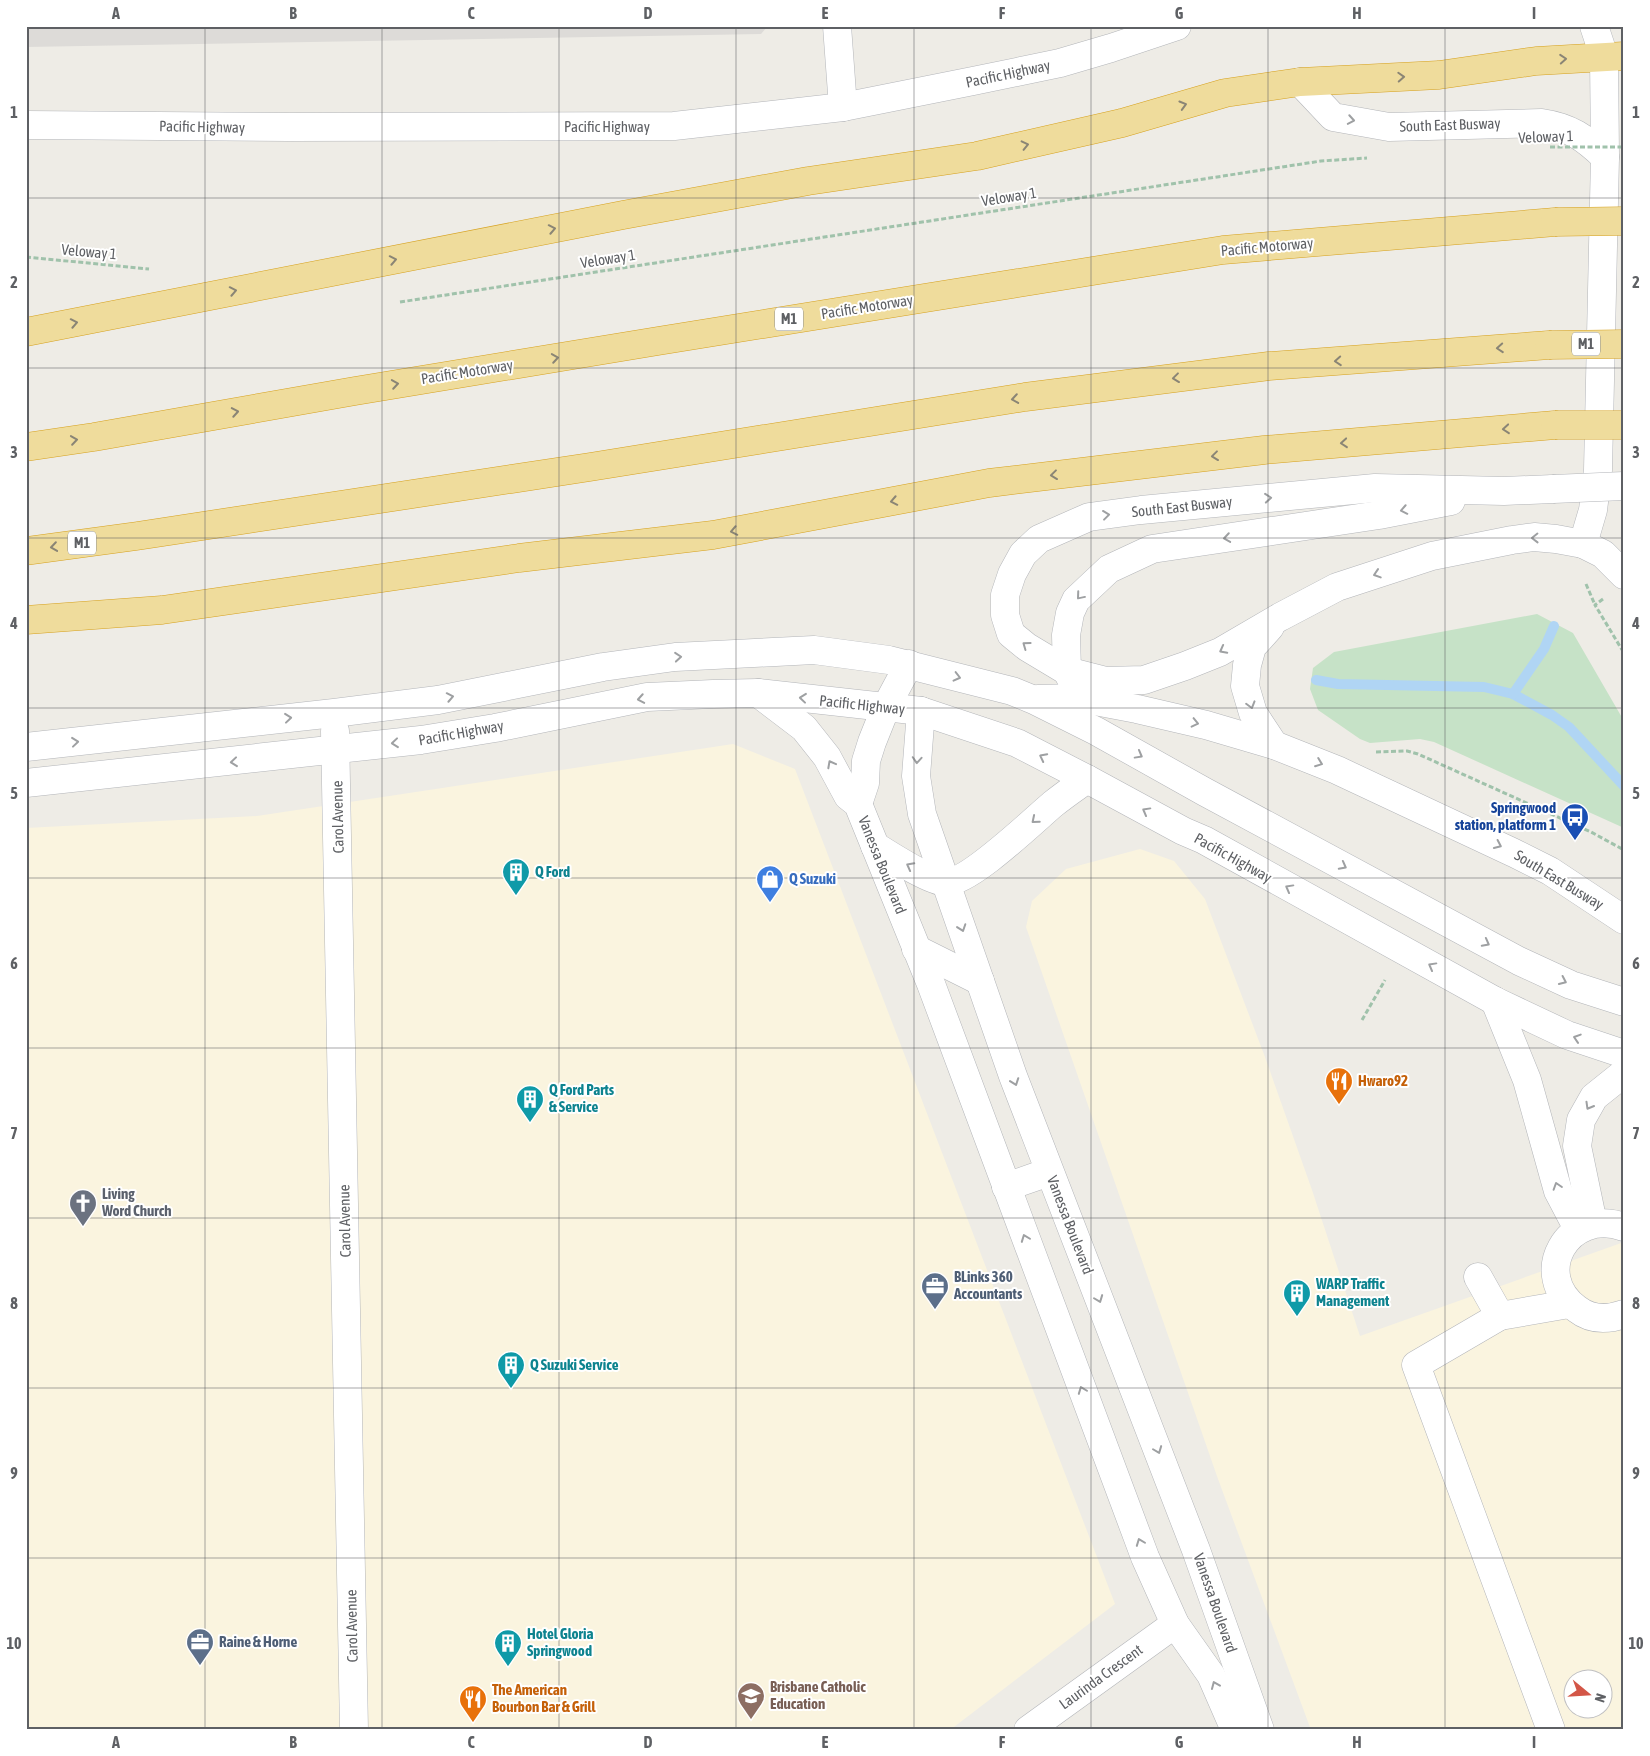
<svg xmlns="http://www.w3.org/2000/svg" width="1650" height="1756" viewBox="0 0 1650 1756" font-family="'Asap Condensed',sans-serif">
  <rect width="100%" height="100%" fill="#eeece6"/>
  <g fill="#faf4df" fill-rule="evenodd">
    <path d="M733 744 795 769 1115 1604 950 1730H26V828L257 816Z"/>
    <path d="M1140 849 1174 861 1205 899 1265 1057 1312 1190 1360 1336 1624 1242V1730H1311L1218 1479 1026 927 1032 901 1066 869ZM1572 1678H1602V1708H1572Z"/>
  </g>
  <path fill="#dddbd8" d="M26 26H768L761 34 26 47Z"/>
  <path fill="#c6e2c7" d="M1537 614 1573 633 1624 721V828L1434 742 1420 739 1370 743 1360 739 1318 710 1310 689 1313 668 1334 652Z"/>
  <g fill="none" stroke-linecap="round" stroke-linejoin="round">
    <g stroke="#b0d5f4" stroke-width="10">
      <path d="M1316 680 1338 684 1484 687 1513 694 1552 715 1569 727 1624 786"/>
      <path d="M1513 694 1544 649 1554 626"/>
    </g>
    <g stroke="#b3b5b9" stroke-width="29">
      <g id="minor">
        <path d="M837 26 843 107"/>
        <path d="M1300 82 1333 117 1389 127 1542 123C1570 127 1585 138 1605 157"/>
        <path d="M26 125 289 127 674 126 843 107 973 81 1060 63 1111 48 1177 26"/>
        <path d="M1553 489 1504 491 1375 488 1141 510 1089 517 1039 539 1023 554 1012 574 1005 595V615L1011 634 1027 647 1067 671 1106 681 1144 680 1185 666 1220 652 1280 617 1337 587 1432 556 1512 540 1534 537 1556 539 1583 544 1603 554 1624 575"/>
        <path d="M1583 544 1593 510 1598 470 1605 157 1604 56 1594 26"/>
        <path d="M1270 627 1252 647 1247 665 1245 686 1253 713 1274 745"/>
        <path d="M1073 683 1067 671 1066 635 1070 613 1076 600 1109 569 1152 549 1379 515 1451 501"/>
        <path d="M758 693 804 728 827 757 848 796 858 804 931 984 1145 1557 1175 1624 1211 1675 1235 1730"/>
        <path d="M1038 699 1079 698 1137 709 1206 725 1274 745 1337 770 1514 853 1550 871 1624 920"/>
        <path d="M921 711 916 776 922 814 1013 1076 1196 1550 1260 1730"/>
        <path d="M335 731 354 1730"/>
        <path d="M26 747 334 713 438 700 603 667 675 657 814 650 889 660 1012 691 1034 700 1096 731 1205 792 1519 961 1571 985 1624 1002"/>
        <path d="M26 783 421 740 495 728 647 697 713 694 758 693 921 711 1017 743 1087 779 1183 831 1204 840 1495 1001 1567 1035 1624 1054"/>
        <path d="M858 804 865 783 866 761 872 742 886 707 909 664"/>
        <path d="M875 846C891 856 929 881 946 882 969 883 1034 820 1053 804 1064 795 1076 787 1087 779"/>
        <path d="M916 949 980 981"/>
        <path d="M1495 1001 1527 1080 1558 1191 1578 1229"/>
        <path d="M1006 1187 1049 1172"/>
        <path d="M1593 1223 1577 1146 1581 1120 1594 1097 1624 1073"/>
        <path d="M1624 1227C1567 1207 1530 1275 1577 1309 1591 1320 1607 1320 1624 1314"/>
        <path d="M1478 1277 1500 1316"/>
        <path d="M1028 1730 1175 1624"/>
        <path d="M1551 1730 1416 1365 1500 1316 1569 1304"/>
      </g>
    </g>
    <g stroke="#d6a11e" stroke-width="29">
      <g id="highway">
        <path d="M26 332 623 215 808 181 977 156 1122 123 1225 93 1300 82 1439 75 1536 61 1624 56"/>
        <path d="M26 447 94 437 355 391 658 341 1223 250 1555 222"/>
        <path d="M26 551 137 536 590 467 1025 397 1269 366 1549 345"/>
        <path d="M26 620 162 610 519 558 713 535 989 483 1264 450 1555 425"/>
      </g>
    </g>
    <g stroke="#a0c2ab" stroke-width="3" stroke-dasharray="5 2.5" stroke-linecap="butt">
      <path d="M26 257 149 269"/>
      <path d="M400 302 1321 161 1367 158"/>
      <path d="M1586 584 1595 605"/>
      <path d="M1603 599 1595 605 1624 653"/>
      <path d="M1376 752 1407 751 1418 754 1591 832 1624 850"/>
      <path d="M1362 1020 1385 980"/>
    </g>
    <use href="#minor" stroke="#fff" stroke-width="28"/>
    <use href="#highway" stroke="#efdc9c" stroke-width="28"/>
    <g stroke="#b3b5b9" stroke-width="29" stroke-linecap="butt">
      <path id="minor-bridge" d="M1553 489 1624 486"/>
    </g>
    <g stroke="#d6a11e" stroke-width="29" stroke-linecap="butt">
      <g id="highway-bridge">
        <path d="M1555 222 1624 221"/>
        <path d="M1549 345 1624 344"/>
        <path d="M1555 425H1624"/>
      </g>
    </g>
    <path stroke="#a0c2ab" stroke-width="3" stroke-dasharray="5 2.5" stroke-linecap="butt" d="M1550 147H1624"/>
    <use href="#minor-bridge" stroke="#fff" stroke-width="28"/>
    <use href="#highway-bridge" stroke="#efdc9c" stroke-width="28"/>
  </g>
  <defs><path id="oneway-chevron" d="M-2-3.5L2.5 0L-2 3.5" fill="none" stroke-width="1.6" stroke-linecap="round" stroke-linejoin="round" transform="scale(1.25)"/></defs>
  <g stroke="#8a8575">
    <use href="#oneway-chevron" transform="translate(1563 59) rotate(-4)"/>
    <use href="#oneway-chevron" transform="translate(1401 77) rotate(-3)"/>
    <use href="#oneway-chevron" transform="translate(1183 105) rotate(-16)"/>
    <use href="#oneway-chevron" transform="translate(1025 145) rotate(-13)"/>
    <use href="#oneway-chevron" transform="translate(552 229) rotate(-11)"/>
    <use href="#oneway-chevron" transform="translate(393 260) rotate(-11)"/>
    <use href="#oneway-chevron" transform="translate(233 291) rotate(-11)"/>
    <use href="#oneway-chevron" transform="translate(74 323) rotate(-11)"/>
    <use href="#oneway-chevron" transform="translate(1500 348) rotate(176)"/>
    <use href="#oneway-chevron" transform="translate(555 358) rotate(-9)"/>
    <use href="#oneway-chevron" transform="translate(1338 361) rotate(176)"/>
    <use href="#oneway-chevron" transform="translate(1176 378) rotate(173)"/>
    <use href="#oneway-chevron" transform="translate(395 384) rotate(-9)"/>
    <use href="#oneway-chevron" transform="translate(1015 399) rotate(171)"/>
    <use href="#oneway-chevron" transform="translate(235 412) rotate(-10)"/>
    <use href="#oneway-chevron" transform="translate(1506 429) rotate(175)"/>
    <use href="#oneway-chevron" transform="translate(74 440) rotate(-8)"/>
    <use href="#oneway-chevron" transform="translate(1344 443) rotate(175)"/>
    <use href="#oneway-chevron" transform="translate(1215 456) rotate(173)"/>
    <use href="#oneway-chevron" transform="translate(1054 475) rotate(173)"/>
    <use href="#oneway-chevron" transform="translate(894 501) rotate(169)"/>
    <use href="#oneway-chevron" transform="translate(734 531) rotate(169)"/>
    <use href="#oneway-chevron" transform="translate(54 547) rotate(172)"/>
  </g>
  <g stroke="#9ea0a2">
    <use href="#oneway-chevron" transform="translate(1351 120) rotate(10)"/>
    <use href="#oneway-chevron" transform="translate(1268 498) rotate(-5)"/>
    <use href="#oneway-chevron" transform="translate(1404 510) rotate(169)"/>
    <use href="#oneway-chevron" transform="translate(1106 515) rotate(-7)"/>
    <use href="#oneway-chevron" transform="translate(1227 538) rotate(171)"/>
    <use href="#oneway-chevron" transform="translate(1535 538) rotate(179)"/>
    <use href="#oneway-chevron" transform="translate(1377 574) rotate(162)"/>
    <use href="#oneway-chevron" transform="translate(1080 596) rotate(130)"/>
    <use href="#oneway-chevron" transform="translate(1026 645) rotate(-144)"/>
    <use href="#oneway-chevron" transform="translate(1223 650) rotate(152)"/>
    <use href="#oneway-chevron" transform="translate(678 657) rotate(-5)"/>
    <use href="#oneway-chevron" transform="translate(957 677) rotate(14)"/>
    <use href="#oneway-chevron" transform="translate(450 697) rotate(-11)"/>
    <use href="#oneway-chevron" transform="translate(803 698) rotate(-174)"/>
    <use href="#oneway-chevron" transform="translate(641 699) rotate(170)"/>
    <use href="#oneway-chevron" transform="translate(1251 705) rotate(74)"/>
    <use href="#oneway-chevron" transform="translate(288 718) rotate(-6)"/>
    <use href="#oneway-chevron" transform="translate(1195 723) rotate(13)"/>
    <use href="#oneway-chevron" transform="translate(75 742) rotate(-6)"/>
    <use href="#oneway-chevron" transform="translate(395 743) rotate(174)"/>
    <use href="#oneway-chevron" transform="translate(1139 755) rotate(29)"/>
    <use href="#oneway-chevron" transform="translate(1043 757) rotate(-153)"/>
    <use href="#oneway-chevron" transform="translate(917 760) rotate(94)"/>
    <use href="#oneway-chevron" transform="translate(234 762) rotate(174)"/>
    <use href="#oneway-chevron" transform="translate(1319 763) rotate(21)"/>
    <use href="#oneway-chevron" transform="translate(831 764) rotate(-118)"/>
    <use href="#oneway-chevron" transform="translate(1146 811) rotate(-151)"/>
    <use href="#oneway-chevron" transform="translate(1035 820) rotate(140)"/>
    <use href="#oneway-chevron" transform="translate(1498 845) rotate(25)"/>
    <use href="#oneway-chevron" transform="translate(910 866) rotate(-152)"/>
    <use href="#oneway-chevron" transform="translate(1343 866) rotate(28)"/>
    <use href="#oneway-chevron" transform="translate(1289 888) rotate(-151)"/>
    <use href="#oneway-chevron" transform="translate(962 928) rotate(71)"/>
    <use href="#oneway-chevron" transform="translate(1486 943) rotate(28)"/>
    <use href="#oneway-chevron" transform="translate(1432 966) rotate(-151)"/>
    <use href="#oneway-chevron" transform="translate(1563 981) rotate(25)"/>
    <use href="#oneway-chevron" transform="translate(1577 1038) rotate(-162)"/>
    <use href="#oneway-chevron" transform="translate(1015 1082) rotate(70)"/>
    <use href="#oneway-chevron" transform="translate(1589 1106) rotate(120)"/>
    <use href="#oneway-chevron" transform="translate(1557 1186) rotate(-108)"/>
    <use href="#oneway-chevron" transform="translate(1025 1238) rotate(-111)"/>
    <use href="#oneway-chevron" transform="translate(1099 1299) rotate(69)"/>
    <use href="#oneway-chevron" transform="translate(1082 1390) rotate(-111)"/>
    <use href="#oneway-chevron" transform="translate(1158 1450) rotate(69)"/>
    <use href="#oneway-chevron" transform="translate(1140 1542) rotate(-111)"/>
    <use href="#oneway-chevron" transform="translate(1215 1685) rotate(-113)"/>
  </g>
  <path fill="none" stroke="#5e6064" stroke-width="1" stroke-opacity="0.55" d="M205 26V1730M382 26V1730M559 26V1730M736 26V1730M914 26V1730M1091 26V1730M1268 26V1730M1445 26V1730M26 198H1624M26 368H1624M26 538H1624M26 708H1624M26 878H1624M26 1048H1624M26 1218H1624M26 1388H1624M26 1558H1624"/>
  <defs>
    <g id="bus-pin" transform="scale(1.4375)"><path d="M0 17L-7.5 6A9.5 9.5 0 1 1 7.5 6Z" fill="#1a4fb4" stroke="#fff"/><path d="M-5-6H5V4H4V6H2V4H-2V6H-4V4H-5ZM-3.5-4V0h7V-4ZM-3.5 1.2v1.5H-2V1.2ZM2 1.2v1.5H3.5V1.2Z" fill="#fff"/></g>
    <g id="building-pin" transform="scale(1.4375)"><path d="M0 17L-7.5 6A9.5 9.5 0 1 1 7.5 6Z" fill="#0f9aa8" stroke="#fff"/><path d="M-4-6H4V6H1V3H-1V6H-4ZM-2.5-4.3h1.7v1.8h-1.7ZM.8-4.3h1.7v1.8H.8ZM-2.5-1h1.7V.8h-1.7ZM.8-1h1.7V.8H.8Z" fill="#fff"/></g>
    <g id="shop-pin" transform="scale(1.4375)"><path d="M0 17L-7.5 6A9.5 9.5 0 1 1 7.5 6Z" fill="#3f7fe0" stroke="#fff"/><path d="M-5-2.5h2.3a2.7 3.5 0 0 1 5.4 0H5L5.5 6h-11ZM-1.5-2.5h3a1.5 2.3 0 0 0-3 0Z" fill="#fff"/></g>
    <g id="restaurant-pin" transform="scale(1.4375)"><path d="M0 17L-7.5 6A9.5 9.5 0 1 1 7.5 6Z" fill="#e8710a" stroke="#fff"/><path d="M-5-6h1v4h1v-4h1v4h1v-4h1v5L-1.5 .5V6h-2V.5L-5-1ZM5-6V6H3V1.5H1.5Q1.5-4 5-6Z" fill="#fff"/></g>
    <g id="church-pin" transform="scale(1.4375)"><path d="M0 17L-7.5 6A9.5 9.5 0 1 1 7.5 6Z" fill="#6b7280" stroke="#fff"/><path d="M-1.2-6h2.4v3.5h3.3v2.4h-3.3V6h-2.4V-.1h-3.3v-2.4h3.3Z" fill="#fff"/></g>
    <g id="office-pin" transform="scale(1.4375)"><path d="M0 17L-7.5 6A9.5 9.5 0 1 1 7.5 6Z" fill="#5c6f8a" stroke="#fff"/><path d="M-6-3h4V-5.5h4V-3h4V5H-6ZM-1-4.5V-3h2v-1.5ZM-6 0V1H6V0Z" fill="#fff"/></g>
    <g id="school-pin" transform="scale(1.4375)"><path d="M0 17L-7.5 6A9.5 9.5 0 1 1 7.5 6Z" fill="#8d6e63" stroke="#fff"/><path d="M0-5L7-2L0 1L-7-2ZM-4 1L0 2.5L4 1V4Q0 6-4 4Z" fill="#fff"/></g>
  </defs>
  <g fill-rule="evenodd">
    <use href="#bus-pin" x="1575" y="817"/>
    <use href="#building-pin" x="516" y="872"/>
    <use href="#shop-pin" x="770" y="879"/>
    <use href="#restaurant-pin" x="1339" y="1081"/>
    <use href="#building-pin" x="530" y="1099"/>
    <use href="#church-pin" x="83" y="1203"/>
    <use href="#office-pin" x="935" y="1286"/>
    <use href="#building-pin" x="1297" y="1293"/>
    <use href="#building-pin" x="511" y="1365"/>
    <use href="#office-pin" x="200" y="1642"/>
    <use href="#building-pin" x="508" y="1643"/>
    <use href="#school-pin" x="751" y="1696"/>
    <use href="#restaurant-pin" x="473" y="1699"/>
  </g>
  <g text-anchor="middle" stroke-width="4" stroke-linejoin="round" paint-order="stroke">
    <g fill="#fff" stroke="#8e9092" stroke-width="1">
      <rect x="775" y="307.5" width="28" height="23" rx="4"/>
      <rect x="1572" y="332.5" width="28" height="23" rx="4"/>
      <rect x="68" y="531.5" width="28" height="23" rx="4"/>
    </g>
    <g font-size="14" font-weight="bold" fill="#5e6064">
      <text x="789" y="324">M1</text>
      <text x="1586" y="349">M1</text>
      <text x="82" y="548">M1</text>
    </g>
    <g font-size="15" fill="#5e6064" stroke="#fff">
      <text transform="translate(1008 74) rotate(-12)" y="5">Pacific Highway</text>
      <text transform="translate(1450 125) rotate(-2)" y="5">South East Busway</text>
      <text transform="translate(202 127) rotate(1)" y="5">Pacific Highway</text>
      <text x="607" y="132">Pacific Highway</text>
      <text transform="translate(1546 137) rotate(-2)" y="5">Veloway 1</text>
      <text transform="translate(1009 197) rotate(-9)" y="5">Veloway 1</text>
      <text transform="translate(1267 247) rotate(-5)" y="5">Pacific Motorway</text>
      <text transform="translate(89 252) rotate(5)" y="5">Veloway 1</text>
      <text transform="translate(608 259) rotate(-9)" y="5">Veloway 1</text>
      <text transform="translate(867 307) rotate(-9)" y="5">Pacific Motorway</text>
      <text transform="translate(467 372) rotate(-9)" y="5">Pacific Motorway</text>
      <text transform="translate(1182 507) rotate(-6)" y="5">South East Busway</text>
      <text transform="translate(862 705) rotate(6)" y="5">Pacific Highway</text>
      <text transform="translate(461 733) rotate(-10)" y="5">Pacific Highway</text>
      <text transform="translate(338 817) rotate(-91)" y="5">Carol Avenue</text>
      <text transform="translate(1233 858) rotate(29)" y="5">Pacific Highway</text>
      <text transform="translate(882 865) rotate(68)" y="5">Vanessa Boulevard</text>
      <text transform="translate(1559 880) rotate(31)" y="5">South East Busway</text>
      <text transform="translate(345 1221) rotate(-91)" y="5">Carol Avenue</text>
      <text transform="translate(1070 1225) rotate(69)" y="5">Vanessa Boulevard</text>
      <text transform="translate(1215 1603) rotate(71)" y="5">Vanessa Boulevard</text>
      <text transform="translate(352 1626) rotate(-91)" y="5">Carol Avenue</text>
      <text transform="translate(1101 1677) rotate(-36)" y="5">Laurinda Crescent</text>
    </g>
    <g font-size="15" font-weight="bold" fill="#164399" stroke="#fff" text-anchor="end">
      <text x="1556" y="813">Springwood<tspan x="1556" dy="17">station, platform 1</tspan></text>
    </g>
    <g font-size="15" font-weight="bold" fill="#0d838f" stroke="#fff" text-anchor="start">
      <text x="535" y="877">Q Ford</text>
      <text x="549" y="1095">Q Ford Parts<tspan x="549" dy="17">&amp; Service</tspan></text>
      <text x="1316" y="1289">WARP Traffic<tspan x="1316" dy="17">Management</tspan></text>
      <text x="530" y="1370">Q Suzuki Service</text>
      <text x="527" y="1639">Hotel Gloria<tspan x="527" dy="17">Springwood</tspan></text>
    </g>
    <g font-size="15" font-weight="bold" fill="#366cbe" stroke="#fff" text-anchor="start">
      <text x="789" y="884">Q Suzuki</text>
    </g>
    <g font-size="15" font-weight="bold" fill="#c56008" stroke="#fff" text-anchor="start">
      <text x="1358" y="1086">Hwaro92</text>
      <text x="492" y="1695">The American<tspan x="492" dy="17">Bourbon Bar &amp; Grill</tspan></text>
    </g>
    <g font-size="15" font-weight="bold" fill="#5b616d" stroke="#fff" text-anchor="start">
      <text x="102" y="1199">Living<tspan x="102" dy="17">Word Church</tspan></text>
    </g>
    <g font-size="15" font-weight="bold" fill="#4e5e75" stroke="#fff" text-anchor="start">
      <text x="954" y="1282">BLinks 360<tspan x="954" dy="17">Accountants</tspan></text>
      <text x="219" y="1647">Raine &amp; Horne</text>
    </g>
    <g font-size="15" font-weight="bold" fill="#785e54" stroke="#fff" text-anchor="start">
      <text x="770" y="1692">Brisbane Catholic<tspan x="770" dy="17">Education</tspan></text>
    </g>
  </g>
  <rect width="1650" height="1756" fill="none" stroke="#ffffff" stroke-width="55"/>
  <g transform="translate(1588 1694) rotate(108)"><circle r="24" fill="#ffffff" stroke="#bfbfc1"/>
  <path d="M0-4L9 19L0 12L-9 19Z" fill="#d35647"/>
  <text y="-8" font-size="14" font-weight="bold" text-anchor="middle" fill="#5e6064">N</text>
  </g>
  <rect x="28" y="28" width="1594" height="1700" fill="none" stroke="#5e6064" stroke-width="2"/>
  <g font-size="16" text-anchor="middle" font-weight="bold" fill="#5e6064">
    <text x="116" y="19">A</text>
    <text x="293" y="19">B</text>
    <text x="471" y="19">C</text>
    <text x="648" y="19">D</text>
    <text x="825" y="19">E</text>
    <text x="1002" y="19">F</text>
    <text x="1179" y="19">G</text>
    <text x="1357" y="19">H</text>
    <text x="1534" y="19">I</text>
    <text x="14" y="118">1</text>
    <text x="1636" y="118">1</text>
    <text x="14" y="288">2</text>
    <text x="1636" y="288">2</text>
    <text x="14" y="458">3</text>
    <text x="1636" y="458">3</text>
    <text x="14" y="629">4</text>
    <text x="1636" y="629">4</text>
    <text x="14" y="799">5</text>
    <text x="1636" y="799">5</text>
    <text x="14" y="969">6</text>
    <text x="1636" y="969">6</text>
    <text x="14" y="1139">7</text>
    <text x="1636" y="1139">7</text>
    <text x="14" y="1309">8</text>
    <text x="1636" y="1309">8</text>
    <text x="14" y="1479">9</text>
    <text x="1636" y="1479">9</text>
    <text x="14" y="1649">10</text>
    <text x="1636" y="1649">10</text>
    <text x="116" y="1748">A</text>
    <text x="293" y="1748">B</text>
    <text x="471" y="1748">C</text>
    <text x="648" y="1748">D</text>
    <text x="825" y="1748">E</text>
    <text x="1002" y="1748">F</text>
    <text x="1179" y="1748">G</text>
    <text x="1357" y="1748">H</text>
    <text x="1534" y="1748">I</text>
  </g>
</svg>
